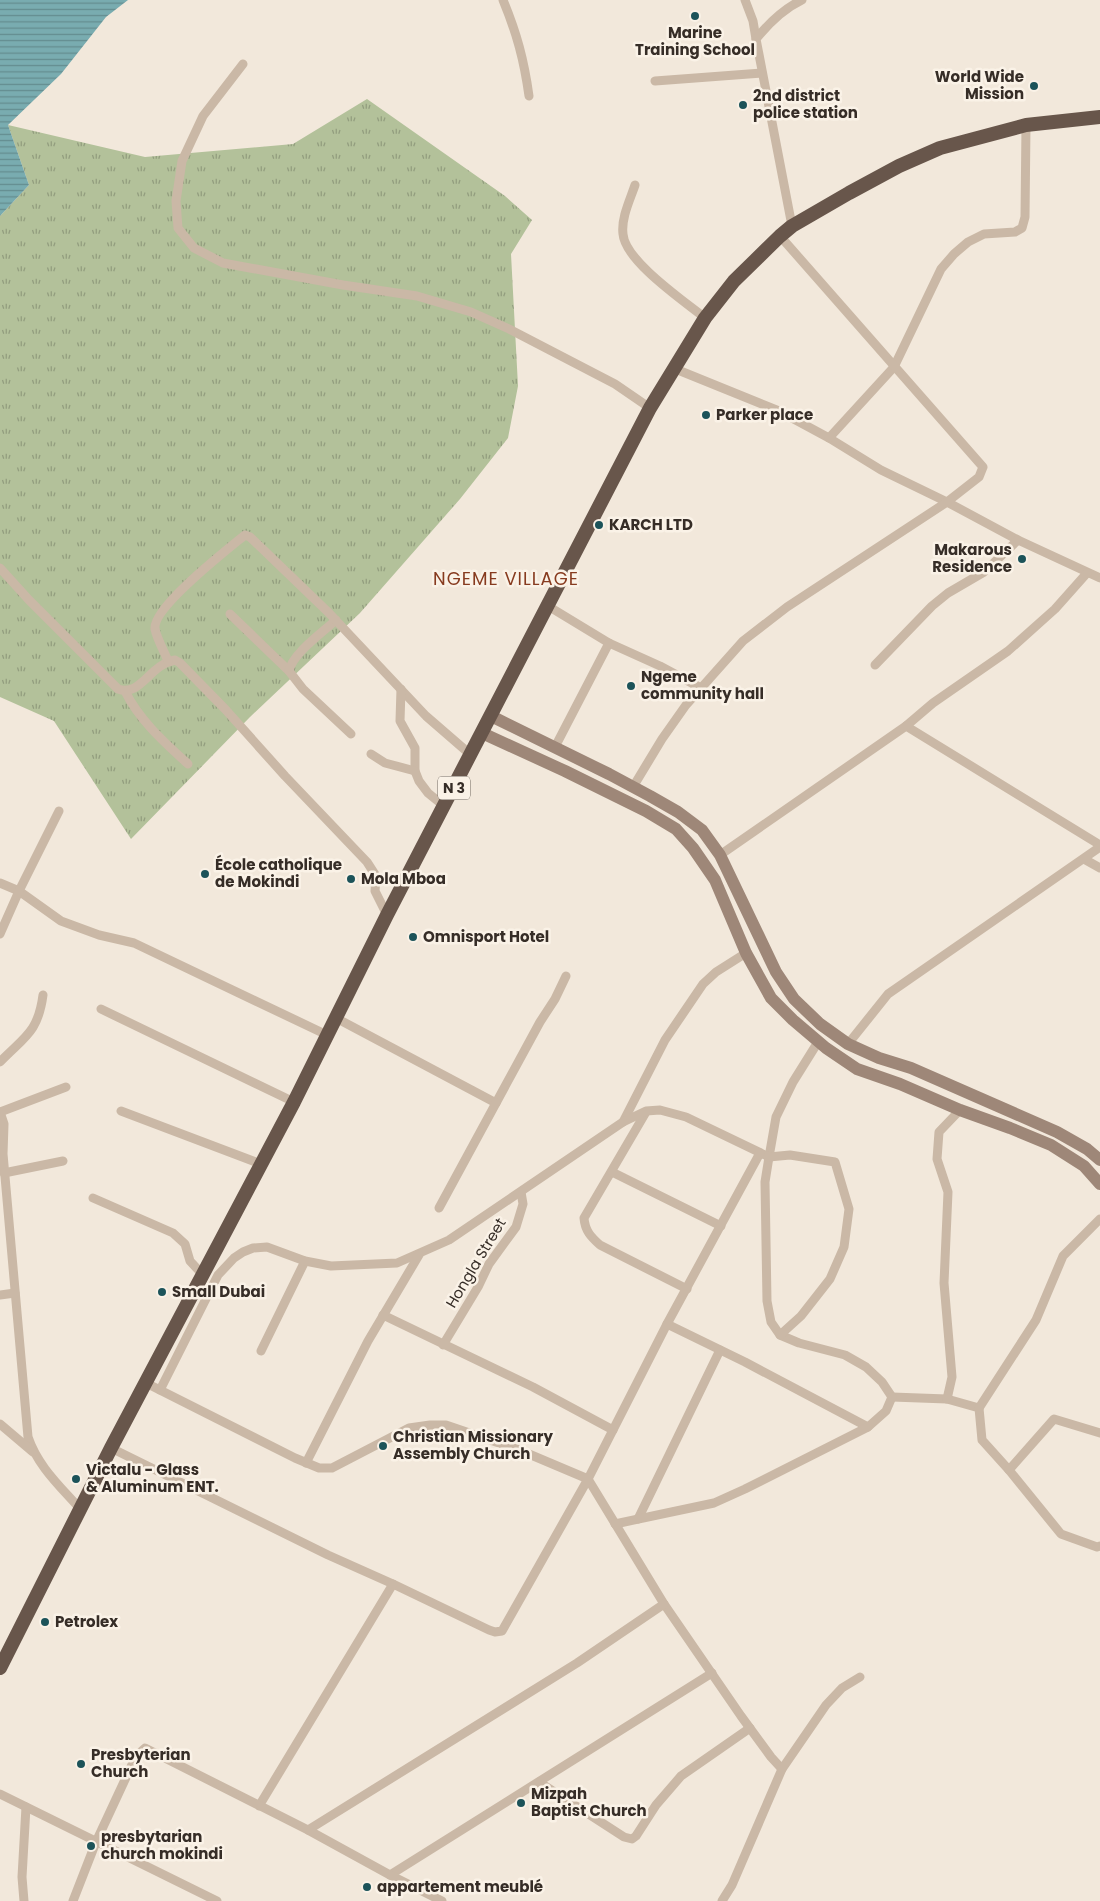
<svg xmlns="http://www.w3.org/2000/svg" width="1100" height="1901" viewBox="0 0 1100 1901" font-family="Poppins,sans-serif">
  <defs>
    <pattern id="grass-tufts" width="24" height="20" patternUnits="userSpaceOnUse" patternTransform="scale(1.25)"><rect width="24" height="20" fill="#b3c19a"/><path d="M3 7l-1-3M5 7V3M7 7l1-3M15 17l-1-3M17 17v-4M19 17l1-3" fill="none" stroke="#929d7e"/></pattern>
    <pattern id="water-rules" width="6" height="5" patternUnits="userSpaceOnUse" patternTransform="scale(1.25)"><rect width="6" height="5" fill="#79acb0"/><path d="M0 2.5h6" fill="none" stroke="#648c8f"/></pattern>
  </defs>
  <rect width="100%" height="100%" fill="#f2e8db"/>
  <path fill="url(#grass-tufts)" d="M367 99 505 196 532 220 511 254 518 386 508 438 460 499 360 613 250 717 131 839 54 721 0 697V216L29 185 8 125 145 157 293 144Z"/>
  <path fill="url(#water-rules)" d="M0 0H128L106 17 61 74 8 125 29 185 0 216Z"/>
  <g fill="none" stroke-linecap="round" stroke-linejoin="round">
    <g stroke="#cab8a6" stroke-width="9">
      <path d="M503 0C517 34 524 60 529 96"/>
      <path d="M745 0 753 21 756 39"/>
      <path d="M243 64 203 116 182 161 176 201 178 228 194 248 223 263 343 285 417 296 471 312 509 329 615 384 650 408"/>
      <path d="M655 81 762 73"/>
      <path d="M635 185C630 200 621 218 623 234 625 261 684 301 705 318"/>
      <path d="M792 226 756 39C769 23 783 9 802 0"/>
      <path d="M673 368 779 411 829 438 881 470 947 502 1018 540 1100 578"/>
      <path d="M829 438 894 367 941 269 954 254 968 242 984 234 1015 232 1022 228 1025 217 1026 125"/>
      <path d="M0 568 29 600 118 689C141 697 149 665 175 660L180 663 225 709 285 776 367 862 376 876 375 891 387 915"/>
      <path d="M548 606 609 643 660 666 701 688"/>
      <path d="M230 614 289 671"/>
      <path d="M336 620C323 632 292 654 289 671L303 689 351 734"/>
      <path d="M168 661C164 651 157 639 155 629 152 608 228 549 245 535L250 537 329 613 426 716 471 755"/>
      <path d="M875 665 932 606 948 593 984 572 1018 540"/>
      <path d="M401 689 400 721 415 748V771L419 781 428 793 444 806"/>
      <path d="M125 691C139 720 165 743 188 764"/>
      <path d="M906 726 1100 845"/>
      <path d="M555 747 609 643"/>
      <path d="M371 754 385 763 415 771"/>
      <path d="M633 787 662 739 686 705 743 641 787 607 947 502 979 477 983 467 780 236"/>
      <path d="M720 855 906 726 933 703 1008 651 1055 609 1087 573"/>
      <path d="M1084 859 1100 868"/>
      <path d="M0 883 19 891 61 921 99 935 134 943 327 1035"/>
      <path d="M0 934 19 891 59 811"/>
      <path d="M101 1009 294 1102"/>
      <path d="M336 1018 496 1103 540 1022 555 999 566 976"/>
      <path d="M818 1042 793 1082 776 1117 769 1157 765 1182 767 1301 771 1322 780 1335 799 1343 845 1355 866 1367 882 1382 892 1397"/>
      <path d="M848 1044 888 994 1100 847"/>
      <path d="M0 1062C24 1037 38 1033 43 995"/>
      <path d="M121 1111 261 1164"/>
      <path d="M0 1112 4 1124 3 1154 28 1437C38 1467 61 1487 81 1510"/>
      <path d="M0 1112 66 1087"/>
      <path d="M646 1112 584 1218C585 1231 591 1237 600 1245L687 1289"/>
      <path d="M623 1122 665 1040 703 984 716 972 746 953"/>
      <path d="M612 1172 721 1226"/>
      <path d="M4 1173 63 1161"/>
      <path d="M93 1198 173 1233 185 1244 190 1261 203 1275"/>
      <path d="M439 1208 496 1103"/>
      <path d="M0 1295 15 1293"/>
      <path d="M383 1315 533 1387 613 1430"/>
      <path d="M667 1324 745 1362 868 1427"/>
      <path d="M443 1345 478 1287 489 1264 516 1227 523 1204 521 1192"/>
      <path d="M261 1351 305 1261"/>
      <path d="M146 1383 295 1458 319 1468H332L409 1428 430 1425H446L517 1449 588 1479 664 1604 741 1716 771 1757 782 1769"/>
      <path d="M160 1390 218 1275 234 1258 243 1252 253 1248 267 1247 305 1261 331 1266 397 1263 449 1240 623 1122 646 1111 660 1110 686 1117 769 1157 790 1155 835 1162 849 1209 844 1247 830 1279 801 1316 780 1335"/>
      <path d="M892 1397 947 1399 979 1408 982 1440 1009 1470"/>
      <path d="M947 1399 952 1377 944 1283 948 1192 937 1159 939 1132 960 1110"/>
      <path d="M979 1408 1036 1320 1063 1256 1100 1219"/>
      <path d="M0 1424 33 1452"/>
      <path d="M1100 1433 1054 1419 1009 1470 1061 1534 1097 1547 1100 1546"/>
      <path d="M111 1448 328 1555 393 1584 489 1630 495 1632 502 1631 588 1479 667 1324 760 1153"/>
      <path d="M306 1463 368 1341 419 1255"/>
      <path d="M638 1519 720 1350"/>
      <path d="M615 1524 714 1503 745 1489 868 1427 886 1411 892 1397"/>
      <path d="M539 1782 624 1837 632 1839 636 1836 656 1805 681 1776 750 1728"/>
      <path d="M0 1794 217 1901"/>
      <path d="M259 1806 393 1584"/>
      <path d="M308 1830 577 1663 664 1604"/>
      <path d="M390 1875 712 1673"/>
      <path d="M24 1901 22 1877 26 1807"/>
      <path d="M73 1901 96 1842 136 1756 145 1748 308 1830 390 1875 442 1901"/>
      <path d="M722 1901 732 1885 782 1769 826 1705 842 1688 860 1677"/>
    </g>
    <g stroke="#9e8778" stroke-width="12">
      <path d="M491 716 609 774 650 796 678 812 702 830 720 855 776 972 794 999 820 1024 848 1044 879 1058 911 1068 1057 1132 1087 1149 1100 1160"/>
      <path d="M482 733 565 771 646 811 676 829 693 848 715 880 746 953 771 998 793 1020 826 1048 857 1069 900 1084 960 1110 1010 1128 1051 1145 1084 1166 1100 1184"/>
    </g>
    <path stroke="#68564b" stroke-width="14" d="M0 1668 111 1448 294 1102 387 915 650 408 705 318 734 281 780 236 792 226 849 193 899 166 940 148 1026 125 1100 117"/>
  </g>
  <g fill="#1c5359" stroke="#faf2e7" stroke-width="2">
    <circle cx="695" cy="16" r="5"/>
    <circle cx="1034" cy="86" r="5"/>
    <circle cx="743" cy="105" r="5"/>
    <circle cx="706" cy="415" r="5"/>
    <circle cx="599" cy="525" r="5"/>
    <circle cx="1022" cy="559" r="5"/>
    <circle cx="631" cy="686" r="5"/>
    <circle cx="205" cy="874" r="5"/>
    <circle cx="351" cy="879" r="5"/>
    <circle cx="413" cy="937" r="5"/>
    <circle cx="162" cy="1292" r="5"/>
    <circle cx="383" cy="1446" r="5"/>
    <circle cx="76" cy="1479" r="5"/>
    <circle cx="45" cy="1622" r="5"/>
    <circle cx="81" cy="1764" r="5"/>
    <circle cx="521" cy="1803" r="5"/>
    <circle cx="91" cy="1846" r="5"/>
    <circle cx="367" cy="1887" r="5"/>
  </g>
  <g text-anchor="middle" stroke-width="5" stroke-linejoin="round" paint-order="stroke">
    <rect fill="#faf2e7" stroke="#716861" stroke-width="1" x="438" y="776.5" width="32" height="23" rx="4"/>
    <g font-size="14" font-weight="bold" fill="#362d27">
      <text x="454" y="793">N 3</text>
    </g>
    <g font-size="15" font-weight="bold" fill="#362d27" stroke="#faf2e7" text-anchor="start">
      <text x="695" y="38" text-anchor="middle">Marine<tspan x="695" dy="17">Training School</tspan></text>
      <text x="1024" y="82" text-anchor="end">World Wide<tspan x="1024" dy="17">Mission</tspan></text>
      <text x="753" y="101">2nd district<tspan x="753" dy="17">police station</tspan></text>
      <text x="716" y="420">Parker place</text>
      <text x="609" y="530">KARCH LTD</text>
      <text x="1012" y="555" text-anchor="end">Makarous<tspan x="1012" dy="17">Residence</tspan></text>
      <text x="641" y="682">Ngeme<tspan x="641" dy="17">community hall</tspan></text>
      <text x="215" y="870">École catholique<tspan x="215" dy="17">de Mokindi</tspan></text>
      <text x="361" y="884">Mola Mboa</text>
      <text x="423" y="942">Omnisport Hotel</text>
      <text x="172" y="1297">Small Dubai</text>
      <text x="393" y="1442">Christian Missionary<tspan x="393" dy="17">Assembly Church</tspan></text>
      <text x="86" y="1475">Victalu - Glass<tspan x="86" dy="17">&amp; Aluminum ENT.</tspan></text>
      <text x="55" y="1627">Petrolex</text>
      <text x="91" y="1760">Presbyterian<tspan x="91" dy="17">Church</tspan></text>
      <text x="531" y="1799">Mizpah<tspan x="531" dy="17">Baptist Church</tspan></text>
      <text x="101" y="1842">presbytarian<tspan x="101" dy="17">church mokindi</tspan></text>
      <text x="377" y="1892">appartement meublé</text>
    </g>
    <g font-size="15" fill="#362d27" stroke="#faf2e7">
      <text transform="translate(476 1263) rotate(-59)" y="5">Hongla Street</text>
    </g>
    <g font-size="18" letter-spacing="1" fill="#873b1f" stroke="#faf2e7">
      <text x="506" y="585">NGEME VILLAGE</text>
    </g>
  </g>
</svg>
